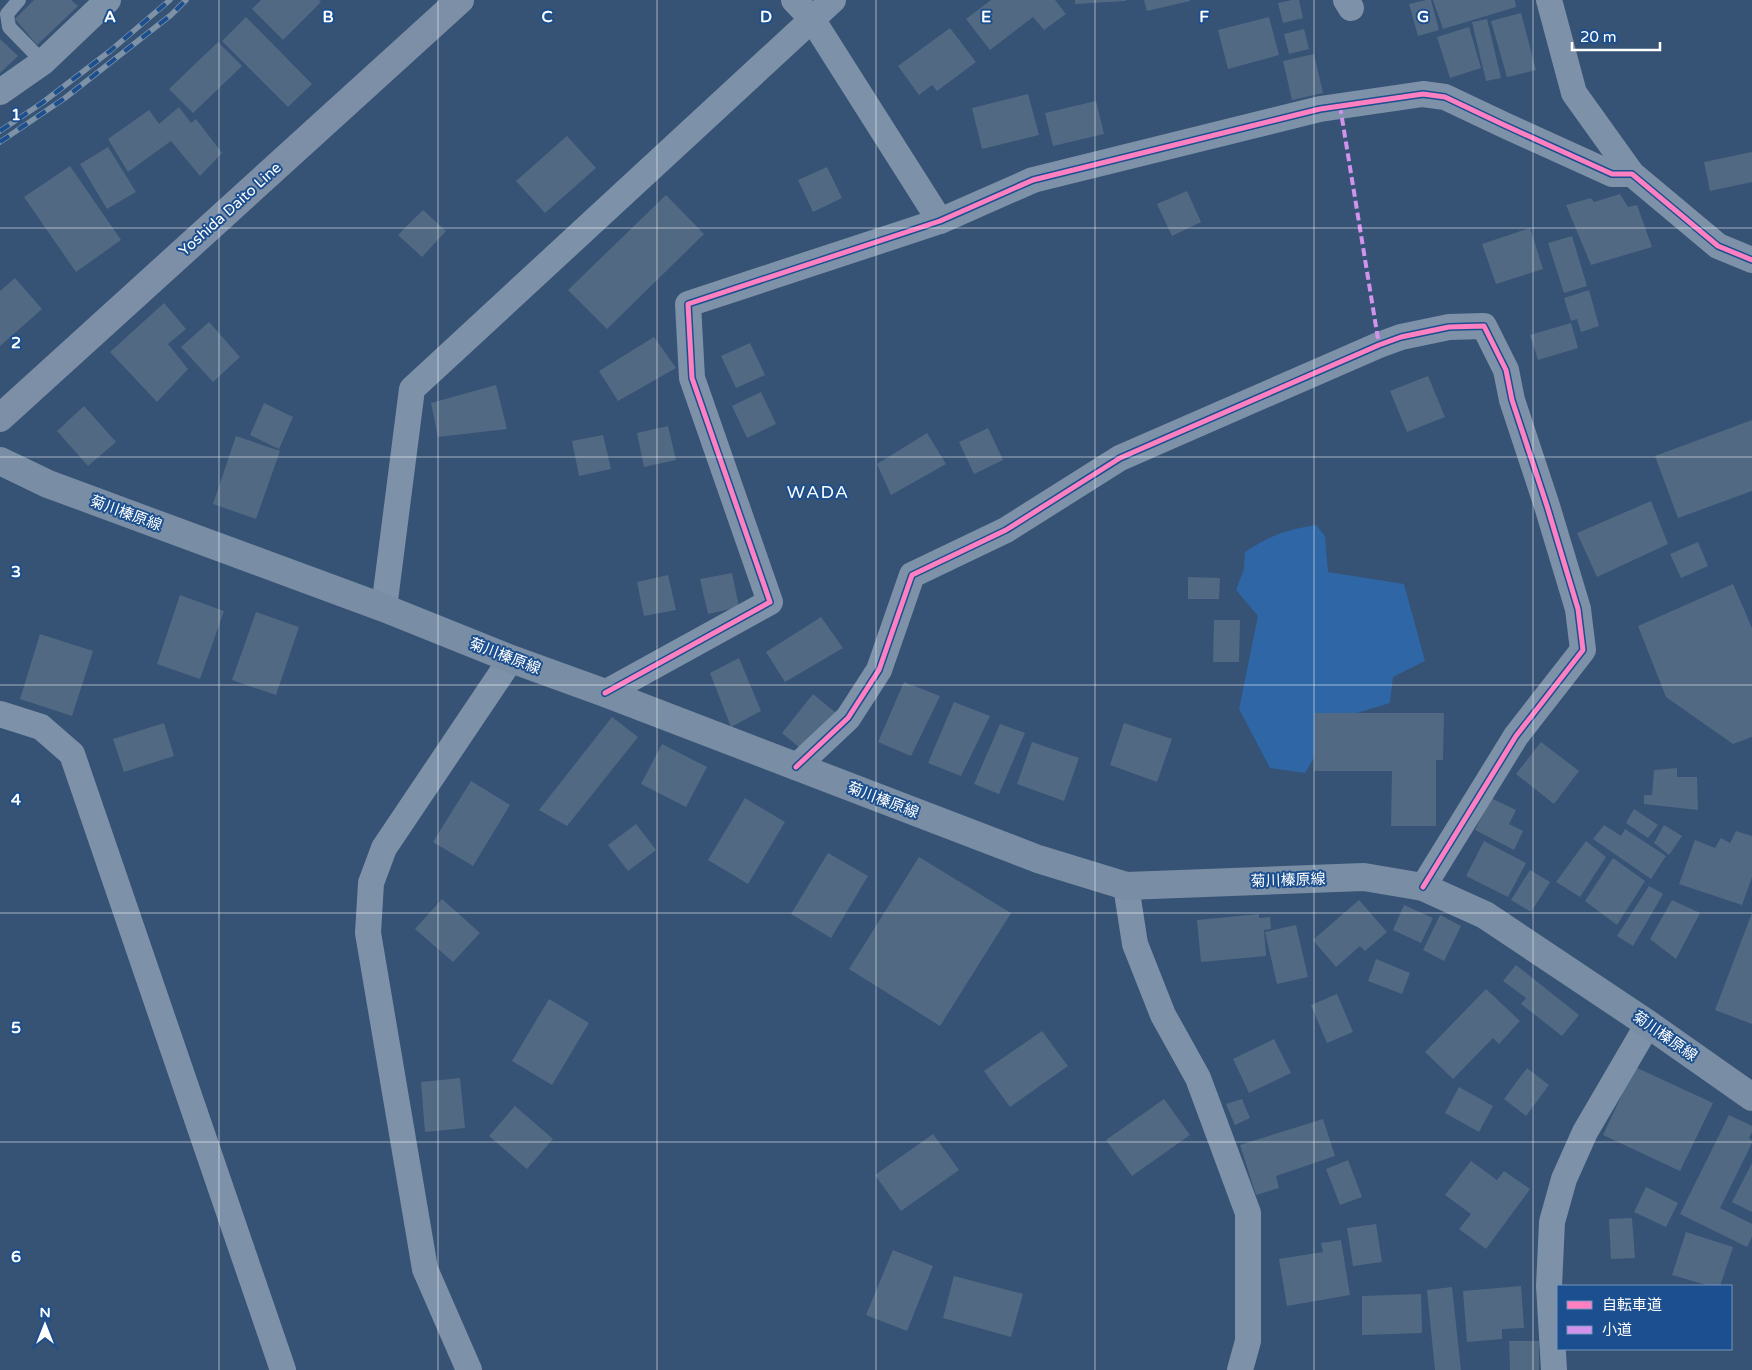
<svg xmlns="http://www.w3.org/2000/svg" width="1752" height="1370" viewBox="0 0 1752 1370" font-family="'Varela Round','Noto Sans JP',sans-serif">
  <rect width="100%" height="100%" fill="#365274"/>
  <path fill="#2f66a5" d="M1316 525 1325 536 1328 572 1404 584 1425 661 1393 677 1390 703 1337 719 1305 773 1270 768 1239 709 1258 616 1236 590 1244 569 1245 552C1271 535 1285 530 1316 525Z"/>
  <g fill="#526984">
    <path d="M34 0H71L78 6 37 45 15 19Z"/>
    <path d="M261 0H319L321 2 283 40 252 9Z"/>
    <path d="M991 0H1055L1066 14 1044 30 1033 17 990 50 966 19Z"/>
    <path d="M1075 0H1126V1L1075 4Z"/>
    <path d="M1144 0H1190V1L1147 11Z"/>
    <path d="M1292 0H1299L1303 18 1283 23 1278 3Z"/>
    <path d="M1426 0H1431L1439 30 1418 36 1409 4Z"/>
    <path d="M1433 0H1515L1516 7 1443 29Z"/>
    <path d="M1521 13 1536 70 1507 77 1491 21Z"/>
    <path d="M246 17 312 84 288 107 222 41Z"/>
    <path d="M1269 17 1279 55 1228 69 1218 30Z"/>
    <path d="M1487 19 1501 78 1486 81 1472 22Z"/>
    <path d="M1469 27 1481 68 1450 78 1437 37Z"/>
    <path d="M950 28 976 62 937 91 932 85 919 95 898 66Z"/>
    <path d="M1304 29 1309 49 1289 54 1284 34Z"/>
    <path d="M0 39 18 56 0 73Z"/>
    <path d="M218 42 242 66 193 113 169 89Z"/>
    <path d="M1314 54 1323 93 1292 100 1283 61Z"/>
    <path d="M1028 94 1039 135 982 149 972 108Z"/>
    <path d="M1096 101 1104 134 1053 146 1045 113Z"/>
    <path d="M179 107 191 123 196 119 222 153 200 176 171 141 128 172 108 139 149 110 159 124Z"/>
    <path d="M567 136 596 168 545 213 516 181Z"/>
    <path d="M108 147 136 192 107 209 80 164Z"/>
    <path d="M1752 152V182L1710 191 1704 162Z"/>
    <path d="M70 166 121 240 76 272 24 197Z"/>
    <path d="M827 167 842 198 813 212 798 180Z"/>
    <path d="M1187 191 1201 222 1172 236 1157 204Z"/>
    <path d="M1620 194 1628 207 1637 205 1652 247 1591 265 1566 205 1591 198 1594 202Z"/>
    <path d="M666 195 704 234 607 329 568 290Z"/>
    <path d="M423 210 446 231 422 257 398 235Z"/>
    <path d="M1530 228 1543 269 1496 284 1482 244Z"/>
    <path d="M1572 236 1587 286 1564 293 1548 243Z"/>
    <path d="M15 278 42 309 0 346V291Z"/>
    <path d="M1589 290 1599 326 1581 332 1577 319 1571 321 1564 298Z"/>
    <path d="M164 303 186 329 168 344 188 369 157 402 110 352Z"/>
    <path d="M209 322 240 357 213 382 181 347Z"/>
    <path d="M1571 323 1578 348 1538 360 1530 335Z"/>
    <path d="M654 337 676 368 618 401 599 371Z"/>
    <path d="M750 343 765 375 736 388 721 356Z"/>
    <path d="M1428 376 1445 417 1407 432 1390 391Z"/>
    <path d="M496 385 507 429 438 437 431 403Z"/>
    <path d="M761 392 776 424 747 438 732 406Z"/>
    <path d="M264 403 293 417 279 449 250 435Z"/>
    <path d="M84 406 116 442 88 466 57 431Z"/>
    <path d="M1752 420V491L1678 518 1655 456Z"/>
    <path d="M668 426 676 460 644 467 637 433Z"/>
    <path d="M988 428 1003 460 974 474 959 442Z"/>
    <path d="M927 433 946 464 891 495 877 464Z"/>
    <path d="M603 435 611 469 579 476 572 441Z"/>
    <path d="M236 436 280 451 256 519 213 504Z"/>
    <path d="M1651 501 1668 544 1597 577 1577 533Z"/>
    <path d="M1698 542 1708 566 1681 578 1670 554Z"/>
    <path d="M732 573 739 607 708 614 700 579Z"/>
    <path d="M668 575 676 610 644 616 637 582Z"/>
    <path d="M1188 577 1220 578 1219 599H1188Z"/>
    <path d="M1733 584 1752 628V737L1733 744 1666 697 1638 626Z"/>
    <path d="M180 595 224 611 200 679 157 664Z"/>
    <path d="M256 612 299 627 276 695 232 680Z"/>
    <path d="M821 617 843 648 785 682 766 652Z"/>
    <path d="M1214 620H1240L1239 662H1213Z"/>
    <path d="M40 634 93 651 72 716 20 699Z"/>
    <path d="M739 658 761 711 731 727 710 673Z"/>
    <path d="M904 682 940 696 911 756 878 742Z"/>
    <path d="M813 694 836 713 807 754 782 733Z"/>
    <path d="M954 702 990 716 961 776 928 763Z"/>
    <path d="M1314 713H1444L1443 760H1436V826H1391L1392 771H1314Z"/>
    <path d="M612 717 638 737 567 826 539 810Z"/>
    <path d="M164 723 174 756 124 772 113 739Z"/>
    <path d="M1124 723 1172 739 1157 782 1110 765Z"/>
    <path d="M1000 724 1025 733 999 794 974 784Z"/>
    <path d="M1032 742 1079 758 1064 801 1017 784Z"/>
    <path d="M1541 742 1579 771 1554 804 1516 774Z"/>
    <path d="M662 744 707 767 686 807 641 784Z"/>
    <path d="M1677 768V777H1697L1698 810 1644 804V795H1652L1654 770Z"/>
    <path d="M471 781 510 805 473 866 433 842Z"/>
    <path d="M745 798 785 822 748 884 708 860Z"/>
    <path d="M1491 798 1516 810 1509 824 1523 831 1514 850 1475 830Z"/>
    <path d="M1634 809 1658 825 1648 838 1626 823Z"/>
    <path d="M636 824 656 850 628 871 608 845Z"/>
    <path d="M1604 825 1621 836 1625 829 1666 856 1651 879 1593 839Z"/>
    <path d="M1664 825 1682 836 1669 855 1654 843Z"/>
    <path d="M1736 831 1752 836V877L1742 905 1679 884 1695 840 1715 848 1721 838 1730 843Z"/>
    <path d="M1484 841 1526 863 1508 897 1466 876Z"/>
    <path d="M1586 841 1606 857 1580 897 1556 882Z"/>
    <path d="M828 853 868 876 831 938 791 914Z"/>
    <path d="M919 857 1011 913 940 1026 849 969Z"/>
    <path d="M1613 858 1645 881 1617 925 1585 901Z"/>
    <path d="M1530 870 1550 882 1531 912 1511 900Z"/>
    <path d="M1649 886 1663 894 1633 946 1617 936Z"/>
    <path d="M442 899 480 933 453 962 415 929Z"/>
    <path d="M1359 900 1387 932 1365 951 1360 946 1336 967 1313 940Z"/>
    <path d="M1672 900 1700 913 1676 959 1650 939Z"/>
    <path d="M1404 905 1433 918 1421 943 1393 930Z"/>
    <path d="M1752 913V1024L1715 1010Z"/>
    <path d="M1259 914V918L1270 917 1271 929 1264 930 1266 956 1201 962 1197 920Z"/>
    <path d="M1440 915 1461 926 1444 961 1423 950Z"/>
    <path d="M1296 925 1308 977 1277 984 1265 932Z"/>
    <path d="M1376 959 1410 973 1402 994 1368 981Z"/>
    <path d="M1516 965 1579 1015 1562 1036 1521 1004 1526 998 1503 981Z"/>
    <path d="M1486 989 1520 1021 1499 1044 1493 1038 1453 1079 1425 1052Z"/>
    <path d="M1337 994 1353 1032 1327 1043 1311 1005Z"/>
    <path d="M549 999 589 1023 552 1085 512 1061Z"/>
    <path d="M1042 1031 1068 1066 1010 1107 984 1071Z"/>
    <path d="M1274 1039 1291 1073 1249 1093 1233 1059Z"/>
    <path d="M1635 1067 1713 1103 1680 1171 1603 1135Z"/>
    <path d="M1527 1068 1549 1085 1526 1116 1504 1099Z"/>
    <path d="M460 1078 465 1128 425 1132 421 1082Z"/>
    <path d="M1459 1087 1493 1106 1479 1132 1445 1113Z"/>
    <path d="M1164 1099 1190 1135 1132 1176 1106 1140Z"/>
    <path d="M1242 1099 1250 1118 1235 1125 1226 1104Z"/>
    <path d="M515 1106 553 1139 527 1169 489 1136Z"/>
    <path d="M1729 1115 1752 1126V1132L1749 1138 1752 1140V1143L1720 1208 1752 1224V1237L1747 1247 1680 1214Z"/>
    <path d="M1323 1119 1335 1156 1276 1176 1279 1188 1256 1195 1240 1145Z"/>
    <path d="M933 1134 959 1170 901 1211 875 1175Z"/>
    <path d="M1348 1160 1362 1197 1340 1205 1326 1169Z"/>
    <path d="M1471 1161 1497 1180 1504 1171 1530 1189 1486 1249 1459 1229 1471 1214 1445 1195Z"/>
    <path d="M1752 1163V1212L1732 1202Z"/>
    <path d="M1646 1187 1678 1203 1666 1227 1634 1212Z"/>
    <path d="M1632 1218 1635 1258 1611 1259 1609 1219Z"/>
    <path d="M1376 1224 1382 1262 1353 1266 1347 1228Z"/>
    <path d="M1686 1232 1733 1247 1720 1286H1710L1672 1275Z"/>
    <path d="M1341 1240 1350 1295 1287 1306 1279 1259 1323 1252 1321 1243Z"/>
    <path d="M893 1250 933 1266 907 1331 866 1315Z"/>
    <path d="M954 1276 1023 1294 1011 1337 943 1318Z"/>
    <path d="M1521 1286 1524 1328 1502 1329V1339L1467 1342 1463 1291Z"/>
    <path d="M1452 1287 1461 1370H1435L1427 1290Z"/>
    <path d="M1421 1294 1422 1333 1362 1335V1296Z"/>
    <path d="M1509 1341H1539V1370H1510Z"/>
  </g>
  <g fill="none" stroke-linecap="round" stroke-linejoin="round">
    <path stroke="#7d92a8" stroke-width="14" d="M19 0 7 14 9 27 43 62"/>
    <g stroke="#7d92a8" stroke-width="26">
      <path d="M794 0 812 19 940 221"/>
      <path d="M1346 0 1351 8"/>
      <path d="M1549 0 1574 93 1632 174"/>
      <path d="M0 92 43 62 108 0"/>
      <path d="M384 608 412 389 833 0"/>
      <path d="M605 693 770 602 692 378 688 304 940 221 1033 180 1320 109 1423 94 1445 97 1502 124 1612 174H1632L1718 246 1752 260"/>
      <path d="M0 714 41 727 72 754 283 1370"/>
      <path d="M796 767 848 718 879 670 912 575 1006 530 1120 458 1379 345 1401 337 1449 327 1484 326 1506 370 1512 400 1547 506 1578 609 1583 650 1516 736 1423 887"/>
      <path d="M1126 886 1135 944 1163 1015 1198 1078 1248 1213V1341L1240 1370"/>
      <path d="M469 1370 425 1269 368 933 371 883 384 848 511 659"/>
      <path d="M1554 1370 1549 1286 1552 1222 1564 1179 1585 1132 1648 1024"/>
    </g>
    <path stroke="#798da4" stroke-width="28" d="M0 461 48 484 384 608 511 659 605 693 1038 859 1126 886 1364 877 1423 887 1485 915 1648 1024 1752 1097"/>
    <path stroke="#7d8ea7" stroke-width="28" d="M0 418 460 0"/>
    <g stroke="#7e92a7" stroke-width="5.5">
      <g id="rail">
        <path d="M0 131 42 103 110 51 170 0"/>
        <path d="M0 142 65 98 171 15 186 0"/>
      </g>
    </g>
    <use href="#rail" stroke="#1b4f8f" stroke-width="4" stroke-dasharray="11" stroke-linecap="butt"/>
    <path stroke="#d193ec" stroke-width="4" stroke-dasharray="8 4" stroke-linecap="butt" d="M1340 106 1379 345"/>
    <g stroke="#1b4f8f" stroke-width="8">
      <g id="cycleway">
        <path d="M605 693 770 602 692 378 688 304 940 221 1033 180 1320 109 1423 94 1445 97 1502 124 1612 174H1632L1718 246 1752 260"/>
        <path d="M796 767 848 718 879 670 912 575 1006 530 1120 458 1379 345 1401 337 1449 327 1484 326 1506 370 1512 400 1547 506 1578 609 1583 650 1516 736 1423 887"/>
      </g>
    </g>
    <use href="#cycleway" stroke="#ff80c0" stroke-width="5"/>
  </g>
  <path fill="none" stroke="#fff" stroke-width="1" stroke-opacity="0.55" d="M219 0V1370M438 0V1370M657 0V1370M876 0V1370M1095 0V1370M1314 0V1370M1533 0V1370M0 228H1752M0 457H1752M0 685H1752M0 913H1752M0 1142H1752"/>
  <g text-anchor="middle" stroke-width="4" stroke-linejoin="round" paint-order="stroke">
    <g font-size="15" fill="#fff" stroke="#1b4f8f">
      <text transform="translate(230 209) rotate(-42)" y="5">Yoshida Daito Line</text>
      <text transform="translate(126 513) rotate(20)" y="5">菊川榛原線</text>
      <text transform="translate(505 656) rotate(21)" y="5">菊川榛原線</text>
      <text transform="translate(883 800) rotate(21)" y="5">菊川榛原線</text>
      <text transform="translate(1288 880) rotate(-2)" y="5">菊川榛原線</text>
      <text transform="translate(1665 1036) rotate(35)" y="5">菊川榛原線</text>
    </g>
    <g font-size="18" letter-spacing="1" fill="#fff" stroke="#1b4f8f">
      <text x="818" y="498">WADA</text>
    </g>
  </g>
  <g font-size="16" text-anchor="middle" font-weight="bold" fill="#fff" stroke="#1b4f8f" stroke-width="4" stroke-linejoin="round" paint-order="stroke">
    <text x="110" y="22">A</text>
    <text x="328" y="22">B</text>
    <text x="547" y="22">C</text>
    <text x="766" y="22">D</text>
    <text x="986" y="22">E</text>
    <text x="1204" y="22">F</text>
    <text x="1423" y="22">G</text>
    <text x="16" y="120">1</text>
    <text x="16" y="348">2</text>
    <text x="16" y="577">3</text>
    <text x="16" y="805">4</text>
    <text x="16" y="1033">5</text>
    <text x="16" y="1262">6</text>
  </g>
  <rect x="1557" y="1285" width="175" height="65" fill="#1b4f8f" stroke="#7695bc"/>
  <rect x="1567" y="1301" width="25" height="8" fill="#ff80c0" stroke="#7695bc"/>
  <text x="1602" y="1310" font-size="15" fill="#ffffff">自転車道</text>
  <rect x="1567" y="1326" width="25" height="8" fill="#d193ec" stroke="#7695bc"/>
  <text x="1602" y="1335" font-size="15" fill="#ffffff">小道</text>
  <g transform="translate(45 1325)" stroke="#1b4f8f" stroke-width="4" paint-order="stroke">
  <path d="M0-4L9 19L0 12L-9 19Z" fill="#ffffff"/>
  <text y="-8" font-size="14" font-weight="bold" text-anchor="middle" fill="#ffffff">N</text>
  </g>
  <path d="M1572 42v8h88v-8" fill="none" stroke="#ffffff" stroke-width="2.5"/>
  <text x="1580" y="42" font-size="15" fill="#ffffff" stroke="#1b4f8f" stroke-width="4" paint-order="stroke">20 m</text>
</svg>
